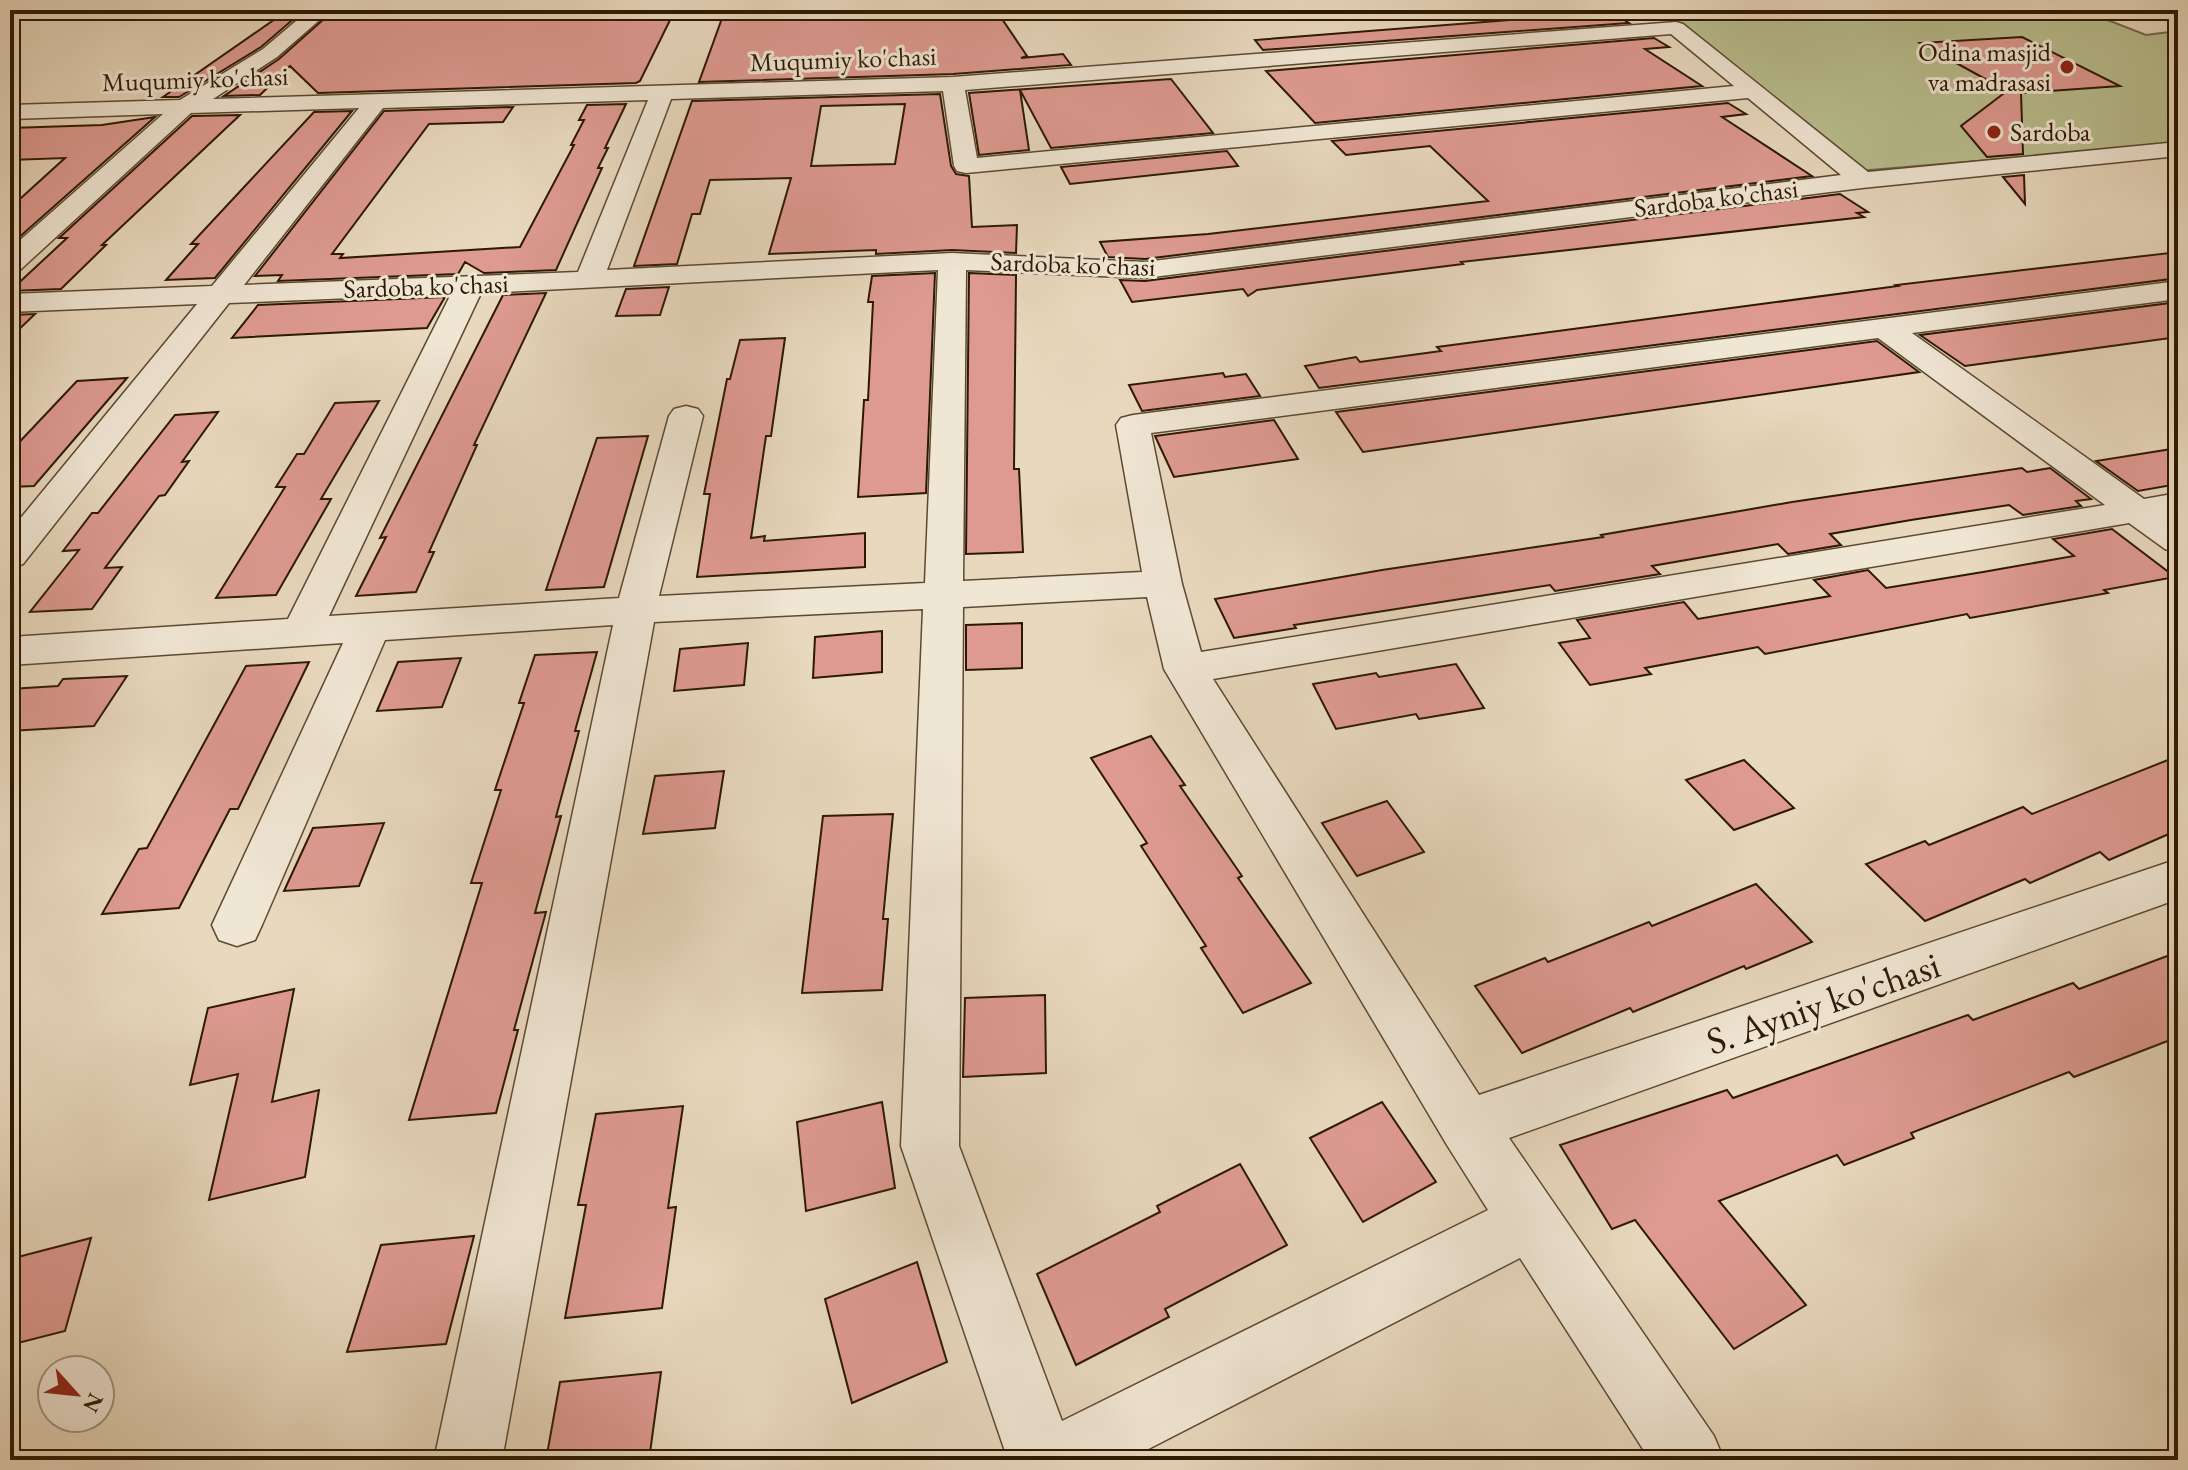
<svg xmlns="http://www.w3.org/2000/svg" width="2188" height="1470" viewBox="0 0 2188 1470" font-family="'EB Garamond',serif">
  <rect width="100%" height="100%" fill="#e8d8bd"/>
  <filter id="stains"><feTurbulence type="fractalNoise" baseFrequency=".0025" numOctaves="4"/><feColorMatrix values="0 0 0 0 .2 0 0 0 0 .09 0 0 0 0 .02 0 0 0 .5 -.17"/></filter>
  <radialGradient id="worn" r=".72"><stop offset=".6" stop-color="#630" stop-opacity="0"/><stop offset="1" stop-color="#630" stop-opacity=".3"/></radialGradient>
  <path fill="#b9be8f" stroke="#736c49" stroke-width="2" d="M1664 10H2082L2146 35 2178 31V144L1858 171 1684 31Z"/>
  <g fill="#de9a91" stroke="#2d1903" stroke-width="2" fill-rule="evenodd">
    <path d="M288 10H304L261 47 179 97H163Z"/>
    <path d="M334 10H675L640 81 636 83 318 93 290 66 260 95 224 96 279 59Z"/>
    <path d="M725 10H996L1027 56 1021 58 1063 54 1071 65 953 74 699 82Z"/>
    <path d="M1612 12 1629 23 1263 50 1255 40Z"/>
    <path d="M2022 37 2120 86 2021 93 2023 154 1987 157 1961 126 2007 91 1920 43Z"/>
    <path d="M1654 38 1669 47 1645 49 1702 86 1315 123 1266 71Z"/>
    <path d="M1171 79 1213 133 1051 148 1020 90 1029 150 979 155 969 93Z"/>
    <path d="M940 94 951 166 956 174 969 176 972 227 1017 225 1016 253 952 250 876 254V250L769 254 791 178 710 180 700 214H692L677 264 634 266 692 101ZM905 104 895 164 811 166 821 106Z"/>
    <path d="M1728 103 1746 114 1722 117 1812 176 1145 259 1108 257 1100 242 1208 234 1488 201 1430 146 1346 155 1332 141Z"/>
    <path d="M626 104 605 148H608L598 168H602L556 270 484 273 465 262 458 274 278 281 282 275 255 276 384 111 513 107 503 122 429 124 332 254H343L340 258 520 247 574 145H571L584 120H579L587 105Z"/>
    <path d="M352 111 215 278 166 280 198 244H191L314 112Z"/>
    <path d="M240 115 102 245H106L61 289 10 291 67 238H59L192 116Z"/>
    <path d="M155 117 16 240H10V208L65 158 10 160V128L102 125Z"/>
    <path d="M1227 151 1238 166 1070 184 1061 167Z"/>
    <path d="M2024 175 2025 204 2003 177Z"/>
    <path d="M1840 194 1868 212 1857 213 1864 217 1461 262 1463 264 1257 290 1248 296 1243 289 1132 302 1120 280 1145 281Z"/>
    <path d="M2178 252V278L1319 388 1305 366 1356 357 1360 362 1441 351 1437 347 1898 286 1896 285Z"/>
    <path d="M935 273 926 493 858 497 864 400H868L873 302H868L872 276Z"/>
    <path d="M969 273 1016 275 1014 469H1019L1023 552 966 554Z"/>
    <path d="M669 287 660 315 616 316 626 289Z"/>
    <path d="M546 293 474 445H477L429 552H434L416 592 356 596 386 537 380 538 503 295Z"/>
    <path d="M445 297 427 328 232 338 258 305Z"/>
    <path d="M2178 302V337L1965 366 1920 335Z"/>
    <path d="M35 314 10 338V315Z"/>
    <path d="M785 338 771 436H766L751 538 765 536 764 541 865 533V567L697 577 710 494H704L727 379H730L740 340Z"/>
    <path d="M1877 341 1919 372 1363 452 1336 412Z"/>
    <path d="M1223 373 1225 377 1246 374 1260 396 1142 411 1129 385Z"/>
    <path d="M127 378 34 486 10 487V452L77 381Z"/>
    <path d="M379 401 321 499H331L276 595 216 598 285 487H276L297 454H304L335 403Z"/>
    <path d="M218 412 182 462 189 461 165 495 159 496 105 568 122 567 92 609 30 612 79 550 63 551 92 513H98L175 415Z"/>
    <path d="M1274 420 1298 459 1174 477 1155 436Z"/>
    <path d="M648 436 604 587 546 590 597 438Z"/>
    <path d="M2178 448V484L2138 491 2096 461Z"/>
    <path d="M2022 468 2027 472 2050 468 2091 499 2076 501 2081 506 2023 515 2009 505 1911 520 1830 534 1841 545 1788 554 1778 544 1652 566 1660 574 1555 591 1550 585 1294 625 1296 628 1234 638 1215 599 1382 570 1603 537 1601 535 1792 502Z"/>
    <path d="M2112 529 2175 577 2104 590 2108 593 1970 618 1967 614 1765 654 1758 647 1645 668 1651 674 1590 685 1559 643 1590 638 1577 620 1684 602 1698 619 1830 596 1814 580 1868 570 1886 588 1983 572 2074 556 2053 539Z"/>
    <path d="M1022 623V668L966 670V625Z"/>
    <path d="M882 631V672L813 678 815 637Z"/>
    <path d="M748 643 744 685 674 691 680 649Z"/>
    <path d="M597 652 575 731H579L556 817 561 816 535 913 546 912 514 1030H518L496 1113 409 1120 482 883H471L501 790H495L524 703H519L535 655Z"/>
    <path d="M461 658 442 707 377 711 398 662Z"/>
    <path d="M309 662 238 809H230L179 908 102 914 139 849 147 848 246 666Z"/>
    <path d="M1456 664 1484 708 1419 719 1416 714 1336 729 1313 684 1376 673 1379 677Z"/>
    <path d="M127 676 94 726 10 731V689L58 686 63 679Z"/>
    <path d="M1151 736 1185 785 1180 786 1242 876 1238 878 1311 983 1243 1013 1201 948 1206 946 1141 846 1147 843 1091 758Z"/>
    <path d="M2178 756V830L2109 860 2100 852 2030 883 2025 879 1925 921 1866 864 1925 841 1929 845 2023 807 2032 814Z"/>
    <path d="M1744 760 1794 808 1734 830 1686 780Z"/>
    <path d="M724 771 715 828 643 834 655 776Z"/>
    <path d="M1387 801 1424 852 1357 876 1322 823Z"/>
    <path d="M893 814 883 919H888L882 990 802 993 823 816Z"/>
    <path d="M384 823 359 886 284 891 313 828Z"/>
    <path d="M1756 884 1812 942 1746 969 1744 966 1633 1012 1630 1008 1522 1053 1475 986 1545 958 1548 962 1649 922 1652 926Z"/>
    <path d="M2178 952V1037L2074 1077 2069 1072 1911 1133 1914 1138 1844 1165 1837 1155 1719 1201 1806 1305 1734 1349 1635 1220 1612 1229 1560 1145 1727 1090 1733 1098 1968 1015 1973 1020 2073 983 2079 989Z"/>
    <path d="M294 989 272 1102 319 1090 305 1177 209 1200 238 1074 190 1085 208 1008Z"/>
    <path d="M1045 995 1046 1073 963 1077 965 998Z"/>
    <path d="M882 1102 895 1188 806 1211 797 1122Z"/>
    <path d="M1382 1102 1436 1182 1363 1222 1310 1138Z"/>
    <path d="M683 1106 668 1208 676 1207 662 1308 565 1318 586 1205H578L596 1114Z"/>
    <path d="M1240 1164 1287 1245 1165 1309 1169 1317 1076 1365 1037 1274 1160 1212 1157 1206Z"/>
    <path d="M474 1236 446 1344 347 1352 381 1245Z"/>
    <path d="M91 1238 65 1331 10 1345V1259Z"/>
    <path d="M917 1262 947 1362 852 1403 825 1299Z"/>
    <path d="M661 1372 649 1460H546L560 1382Z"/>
  </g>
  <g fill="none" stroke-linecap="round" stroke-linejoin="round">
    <g stroke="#5c4932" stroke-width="3">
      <path id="minor" d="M309 10H331L277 57 213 99 953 77 1676 22 1683 24 1868 172 2178 142V156L1862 188 1145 278 966 270 963 581 1142 572 1116 425 1121 418 1133 415 2178 281V299L1912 333 2144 499 2178 493V515L2168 517 2178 523V553L2165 549 2129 523 1213 679 1479 1095 2178 859V899L1509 1138 1714 1436 1724 1460H1650L1520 1258 1127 1460H1008L901 1146 923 609 654 622 502 1460H434L613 625 385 640 262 925 255 940 237 946 219 940 212 925 343 643 10 665V637L288 619 451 294 229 303 23 564 10 568V531L197 304 10 312V294L212 286 359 108 191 113 20 270 10 272V249L163 114 10 119V105L180 100 263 49ZM1671 34 1734 86 977 158 965 90ZM943 91 954 166 957 171 966 173 1748 98 1841 175 1145 262 952 253 607 270 671 99ZM648 100 578 272 244 285 383 108ZM938 270 925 583 659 596 703 416 698 409 686 406 674 409 669 416 619 598 329 616 481 293ZM1878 338 2105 505 1201 652 1182 584 1151 433ZM1147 597 1164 669 1447 1145 1488 1210 1062 1421 959 1146 963 607Z"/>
    </g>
    <use href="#minor" fill="#f0e6d4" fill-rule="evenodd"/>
  </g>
  <g fill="#8f2418" stroke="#f0e6d4" stroke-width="3">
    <circle cx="2067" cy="67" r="8"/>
    <circle cx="1994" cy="132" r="8"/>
  </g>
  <g text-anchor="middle" stroke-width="6" stroke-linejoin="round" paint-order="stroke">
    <g font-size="26" fill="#2d1903" stroke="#f0e6d4" text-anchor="end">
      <text x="2051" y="61">Odina masjid<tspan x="2051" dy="30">va madrasasi</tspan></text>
      <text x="2010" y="141" text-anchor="start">Sardoba</text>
    </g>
    <g font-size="26" fill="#2d1903" stroke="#f0e6d4">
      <text transform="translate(843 59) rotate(-2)" y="9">Muqumiy ko'chasi</text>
      <text transform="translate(195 79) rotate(-2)" y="9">Muqumiy ko'chasi</text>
      <text transform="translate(1716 198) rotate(-7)" y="9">Sardoba ko'chasi</text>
      <text transform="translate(1073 264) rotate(2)" y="9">Sardoba ko'chasi</text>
      <text transform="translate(426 286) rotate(-2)" y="9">Sardoba ko'chasi</text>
    </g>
    <g font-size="38" fill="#2d1903" stroke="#f0e6d4">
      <text transform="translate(1823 1003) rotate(-19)" y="13">S. Ayniy ko'chasi</text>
    </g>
  </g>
  <rect width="2188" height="1470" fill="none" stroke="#e8d8bd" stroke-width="40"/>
  <rect x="12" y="12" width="2164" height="1446" fill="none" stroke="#2d1903" stroke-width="4"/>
  <rect x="20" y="20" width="2148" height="1430" fill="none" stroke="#2d1903" stroke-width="2"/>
  <g transform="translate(76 1394) rotate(117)"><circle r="38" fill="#f0e6d4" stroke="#a29480" stroke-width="2"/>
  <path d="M0-6L14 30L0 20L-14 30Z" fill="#8f2418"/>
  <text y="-12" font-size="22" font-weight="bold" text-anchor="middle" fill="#2d1903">N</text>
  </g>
  <rect width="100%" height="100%" filter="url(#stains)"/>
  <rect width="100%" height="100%" fill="url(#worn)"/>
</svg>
